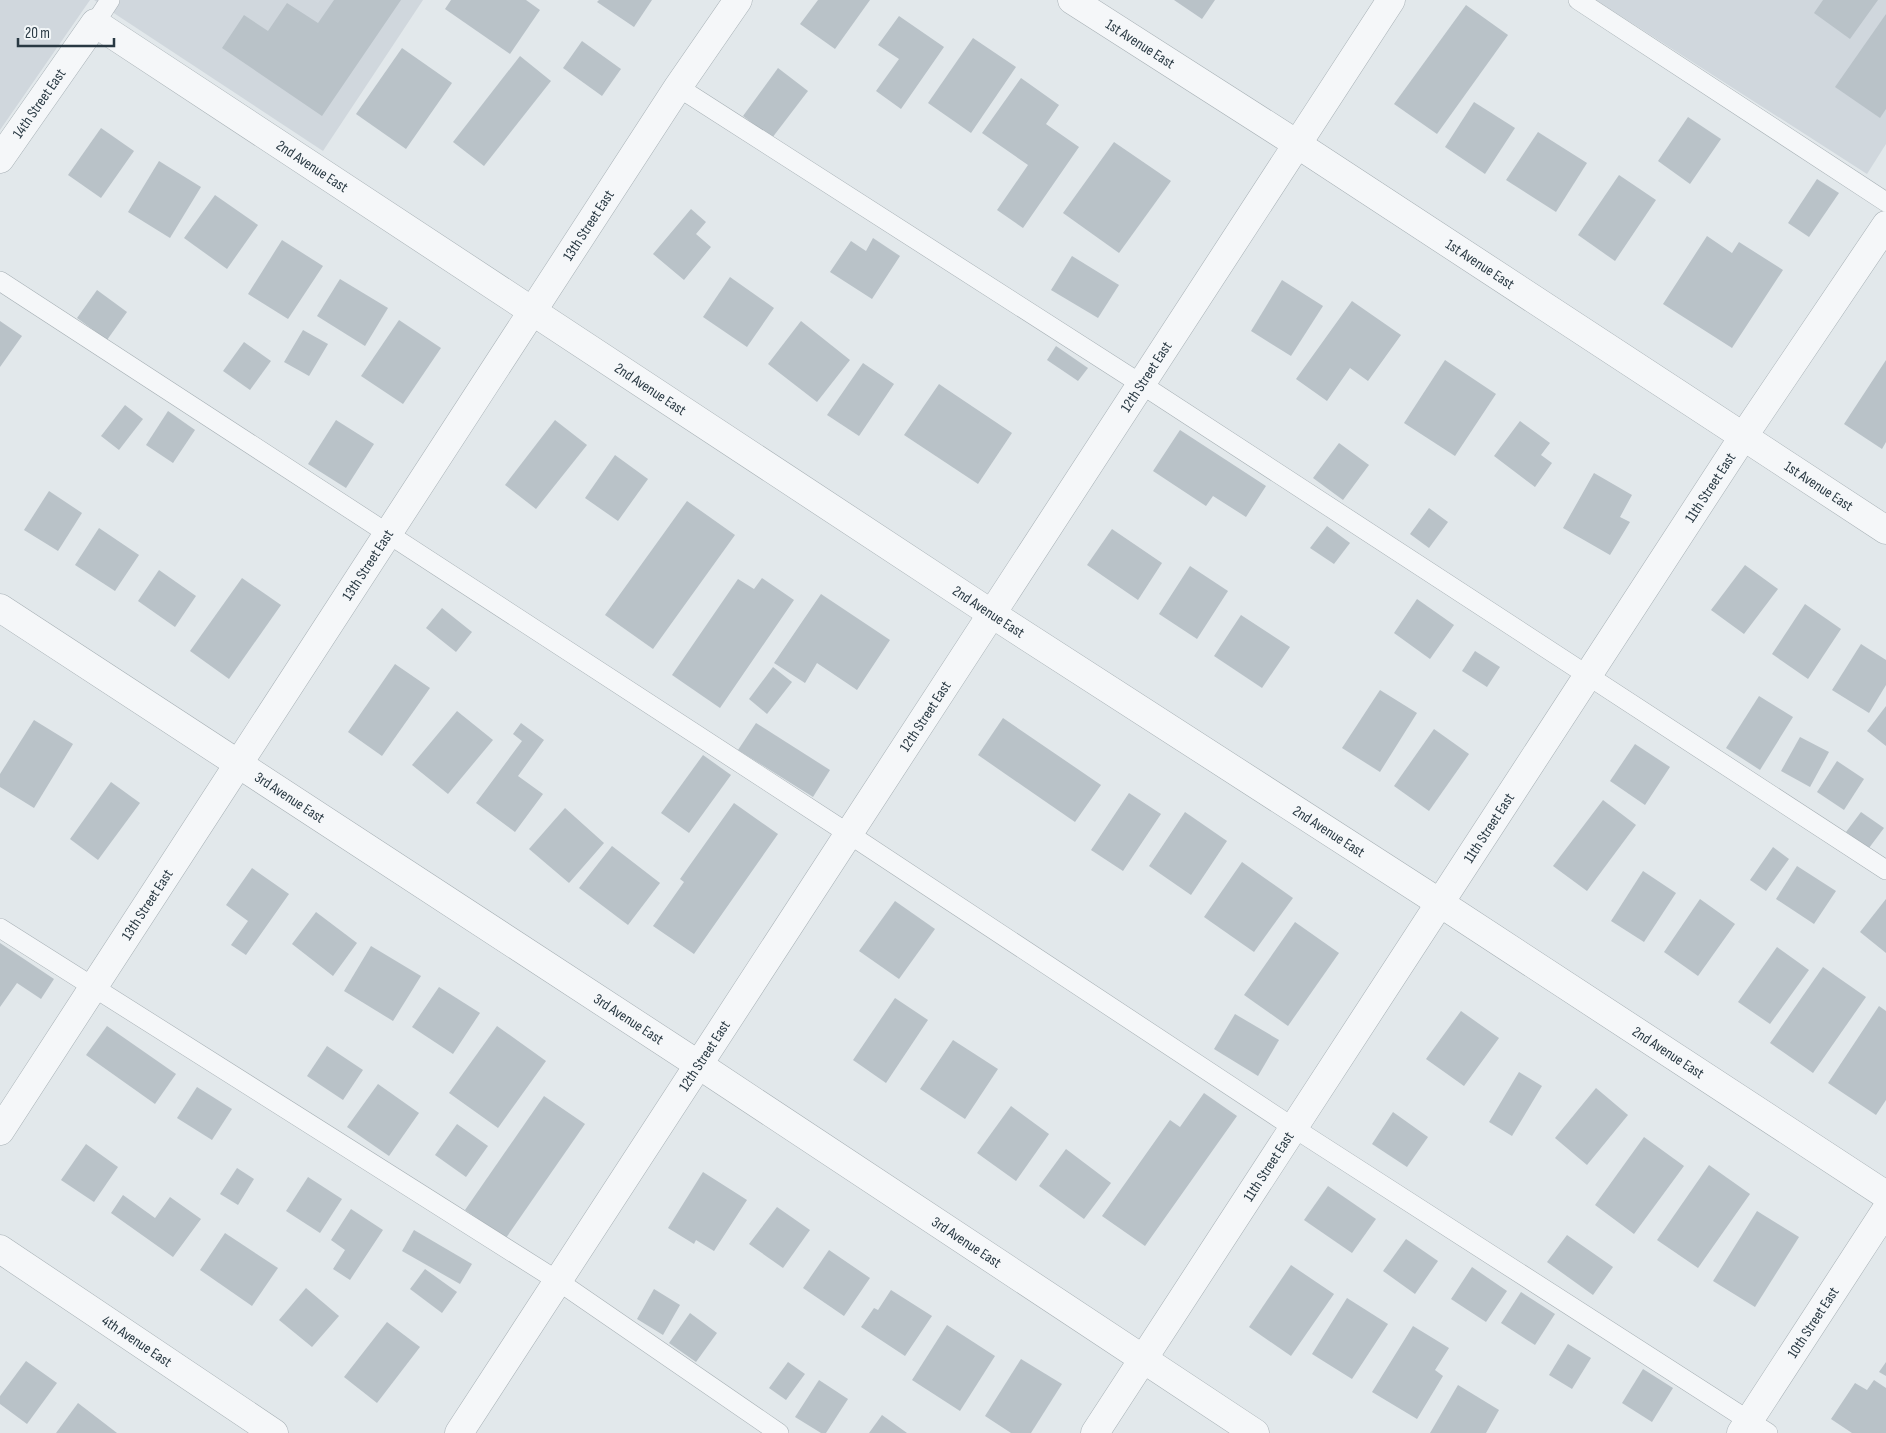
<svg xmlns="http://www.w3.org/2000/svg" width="1886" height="1433" viewBox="0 0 1886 1433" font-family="'Sofia Sans Condensed',sans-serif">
  <rect width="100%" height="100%" fill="#e2e8eb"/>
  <g fill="#d0d7dd">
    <path d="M0 0H90L0 130Z"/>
    <path d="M94 0H423L323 151Z"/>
    <path d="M1596 0H1886V144L1867 174Z"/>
  </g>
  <g fill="#b9c2c8">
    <path d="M334 0H401L322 116 222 48 244 15 268 31 287 3 318 23Z"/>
    <path d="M451 0H526L540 10 510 54 445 9Z"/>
    <path d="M599 0H652L634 27 597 2Z"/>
    <path d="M818 0H870L835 49 800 24Z"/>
    <path d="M1174 0H1215L1202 19Z"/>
    <path d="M1823 0H1878L1850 39 1814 13Z"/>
    <path d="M1466 5 1508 35 1437 134 1394 104Z"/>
    <path d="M1886 14V109L1880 118 1835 87Z"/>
    <path d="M899 16 944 47 901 109 876 91 899 59 878 45Z"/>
    <path d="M973 38 1016 67 971 133 928 103Z"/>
    <path d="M582 41 621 69 602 96 563 68Z"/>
    <path d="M402 48 452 83 406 149 356 114Z"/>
    <path d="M520 56 551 81 484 166 453 142Z"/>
    <path d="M778 68 808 91 772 138 743 116Z"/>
    <path d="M1021 78 1059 105 1046 124 1079 147 1023 228 997 210 1028 165 982 133Z"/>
    <path d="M1474 102 1515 128 1485 174 1445 147Z"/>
    <path d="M1688 117 1721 139 1690 184 1658 161Z"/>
    <path d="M101 128 134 151 101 198 68 175Z"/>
    <path d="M1538 132 1587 163 1556 212 1506 180Z"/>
    <path d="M1114 142 1171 181 1119 253 1063 213Z"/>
    <path d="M159 161 201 187 170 238 128 212Z"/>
    <path d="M1619 175 1656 200 1615 261 1578 235Z"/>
    <path d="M1817 179 1839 193 1809 237 1788 223Z"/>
    <path d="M215 195 258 225 227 269 184 238Z"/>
    <path d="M691 209 706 222 696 234 711 247 684 280 653 254Z"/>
    <path d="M1707 236 1732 253 1739 242 1783 270 1732 348 1663 304Z"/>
    <path d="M873 238 900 256 872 299 830 272 851 241 866 251Z"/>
    <path d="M282 240 323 266 288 319 248 294Z"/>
    <path d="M1072 256 1119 285 1098 318 1051 290Z"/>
    <path d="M730 277 774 308 747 347 703 317Z"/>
    <path d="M340 279 388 308 365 346 317 316Z"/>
    <path d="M1282 280 1323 306 1291 356 1251 331Z"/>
    <path d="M97 290 127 312 107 340 77 318Z"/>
    <path d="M1352 301 1401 335 1368 381 1350 368 1327 401 1296 379Z"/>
    <path d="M399 320 441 348 403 404 361 376Z"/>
    <path d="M0 321 22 336 0 367Z"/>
    <path d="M801 321 850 360 817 402 768 364Z"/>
    <path d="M303 330 328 344 309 376 284 362Z"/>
    <path d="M244 342 271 361 250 390 223 371Z"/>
    <path d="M1056 346 1088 368 1078 381 1047 360Z"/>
    <path d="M1445 360 1496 394 1455 456 1404 423Z"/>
    <path d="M1886 360V442L1882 449 1844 424Z"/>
    <path d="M863 363 894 384 859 436 827 415Z"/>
    <path d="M939 384 1012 433 978 484 904 435Z"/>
    <path d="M125 405 143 419 119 450 101 436Z"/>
    <path d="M168 411 195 430 173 463 146 445Z"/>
    <path d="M336 420 374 444 346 488 308 464Z"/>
    <path d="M555 420 587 445 536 509 505 485Z"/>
    <path d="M1520 421 1550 443 1541 455 1552 463 1535 487 1494 456Z"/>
    <path d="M1180 430 1266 486 1246 517 1213 496 1206 506 1153 471Z"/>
    <path d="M1339 443 1369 465 1343 500 1313 478Z"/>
    <path d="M615 455 648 479 618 521 585 498Z"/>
    <path d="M1594 473 1632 495 1620 517 1630 522 1610 555 1563 528Z"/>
    <path d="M49 491 82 513 58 551 24 530Z"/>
    <path d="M687 501 735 535 653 649 605 615Z"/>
    <path d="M1429 508 1448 522 1429 548 1410 534Z"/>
    <path d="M1327 526 1350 543 1334 564 1310 548Z"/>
    <path d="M99 528 139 555 115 591 75 565Z"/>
    <path d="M1112 529 1162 563 1138 600 1087 565Z"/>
    <path d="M1745 565 1778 589 1744 634 1711 610Z"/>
    <path d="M1190 566 1228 591 1197 639 1159 614Z"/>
    <path d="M159 570 196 596 175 627 138 601Z"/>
    <path d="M242 578 281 605 229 679 190 651Z"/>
    <path d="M762 578 794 600 720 708 672 675 738 579 754 589Z"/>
    <path d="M821 594 890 640 857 690 817 663 805 683 774 663Z"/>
    <path d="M1417 599 1454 625 1430 659 1394 633Z"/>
    <path d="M1805 604 1841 629 1808 679 1772 654Z"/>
    <path d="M442 608 472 632 456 652 426 628Z"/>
    <path d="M1241 615 1290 647 1262 688 1214 656Z"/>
    <path d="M1861 644 1886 660V685L1869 713 1832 690Z"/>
    <path d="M1475 651 1500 667 1487 687 1462 671Z"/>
    <path d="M395 664 430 688 382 756 348 732Z"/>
    <path d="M773 667 792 682 767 714 749 699Z"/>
    <path d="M1380 690 1417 713 1380 772 1342 748Z"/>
    <path d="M1759 696 1793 717 1760 770 1726 748Z"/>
    <path d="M1886 706V746L1867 731Z"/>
    <path d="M457 711 493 740 448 794 412 765Z"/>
    <path d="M1003 718 1101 785 1075 822 978 755Z"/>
    <path d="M34 720 73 744 34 808 0 787V774Z"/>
    <path d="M521 723 544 740 518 776 543 794 515 832 476 803 522 741 513 734Z"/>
    <path d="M756 723 830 770 813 797 738 750Z"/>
    <path d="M1434 729 1469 754 1429 811 1394 786Z"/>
    <path d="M1800 737 1829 752 1810 787 1781 771Z"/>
    <path d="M1635 744 1670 767 1645 805 1610 781Z"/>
    <path d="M703 755 731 775 689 833 661 813Z"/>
    <path d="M1837 761 1864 779 1844 810 1817 792Z"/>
    <path d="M111 782 140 803 98 860 70 839Z"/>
    <path d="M1129 793 1161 814 1123 871 1091 850Z"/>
    <path d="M1603 800 1636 825 1587 891 1553 866Z"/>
    <path d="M734 803 778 834 694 954 653 926 684 882 680 879Z"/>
    <path d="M565 808 604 843 569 883 529 849Z"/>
    <path d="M1185 812 1227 841 1191 895 1149 866Z"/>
    <path d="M1861 812 1884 828 1869 848 1846 832Z"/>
    <path d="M612 846 660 883 628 925 579 888Z"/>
    <path d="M1773 847 1789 859 1766 891 1750 880Z"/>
    <path d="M1242 862 1293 898 1254 952 1204 917Z"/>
    <path d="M1797 866 1836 891 1814 924 1776 899Z"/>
    <path d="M252 868 289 894 246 955 231 945 248 921 226 905Z"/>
    <path d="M1643 871 1676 893 1644 942 1611 921Z"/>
    <path d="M1700 899 1735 924 1698 976 1664 952Z"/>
    <path d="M1886 899V953L1860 932Z"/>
    <path d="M895 901 935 929 899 979 859 951Z"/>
    <path d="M316 912 357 943 333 976 292 944Z"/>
    <path d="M1295 922 1339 953 1288 1026 1244 995Z"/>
    <path d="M0 943 54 979 41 999 17 983 0 1007Z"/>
    <path d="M371 946 421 976 393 1021 344 991Z"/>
    <path d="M1777 947 1809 970 1770 1024 1738 1002Z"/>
    <path d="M1823 967 1866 997 1813 1073 1770 1043Z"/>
    <path d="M439 987 480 1013 453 1054 412 1027Z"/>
    <path d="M895 998 928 1020 886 1083 853 1060Z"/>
    <path d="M1879 1006 1886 1011V1100L1876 1115 1828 1083Z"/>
    <path d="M1461 1011 1499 1038 1464 1086 1426 1059Z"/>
    <path d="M1235 1014 1279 1040 1258 1076 1214 1049Z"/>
    <path d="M107 1026 176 1074 155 1104 86 1055Z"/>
    <path d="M497 1026 546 1061 498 1128 449 1093Z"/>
    <path d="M953 1040 998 1069 965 1119 920 1089Z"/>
    <path d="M327 1046 363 1070 343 1100 307 1076Z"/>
    <path d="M1519 1072 1542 1086 1512 1136 1489 1122Z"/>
    <path d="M378 1084 419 1113 389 1156 347 1127Z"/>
    <path d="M197 1087 232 1109 212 1140 177 1118Z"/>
    <path d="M1596 1088 1628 1115 1587 1165 1555 1138Z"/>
    <path d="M1204 1093 1237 1116 1145 1246 1102 1216 1170 1120 1180 1127Z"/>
    <path d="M544 1096 585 1124 506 1238 465 1210Z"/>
    <path d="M1011 1106 1049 1134 1016 1181 977 1153Z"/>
    <path d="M1393 1112 1428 1137 1407 1167 1372 1144Z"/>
    <path d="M457 1124 488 1146 466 1177 435 1155Z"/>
    <path d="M1644 1137 1684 1166 1634 1234 1595 1205Z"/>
    <path d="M86 1144 118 1167 94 1202 61 1180Z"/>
    <path d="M1066 1149 1111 1183 1084 1219 1039 1186Z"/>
    <path d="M1709 1165 1750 1194 1698 1268 1657 1240Z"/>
    <path d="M237 1168 254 1179 238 1205 220 1194Z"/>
    <path d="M703 1172 747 1200 714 1251 696 1240 694 1244 668 1228Z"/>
    <path d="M308 1177 342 1199 320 1233 286 1211Z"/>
    <path d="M1328 1186 1376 1219 1352 1253 1304 1220Z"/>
    <path d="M123 1195 155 1218 170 1197 201 1219 173 1257 111 1213Z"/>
    <path d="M777 1207 810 1230 783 1268 749 1244Z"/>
    <path d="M351 1209 383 1230 350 1280 333 1269 345 1250 331 1240Z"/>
    <path d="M1757 1211 1799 1237 1755 1307 1713 1281Z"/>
    <path d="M414 1230 472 1264 460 1284 402 1251Z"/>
    <path d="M225 1233 278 1268 252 1306 200 1270Z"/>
    <path d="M1567 1235 1613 1267 1593 1295 1547 1262Z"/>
    <path d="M1406 1239 1438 1261 1415 1294 1383 1271Z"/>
    <path d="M829 1250 870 1278 844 1316 803 1288Z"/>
    <path d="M1291 1265 1334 1294 1291 1356 1249 1327Z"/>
    <path d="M1472 1267 1507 1291 1486 1322 1451 1299Z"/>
    <path d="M425 1269 457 1292 442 1313 410 1289Z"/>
    <path d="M306 1288 339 1316 312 1347 279 1320Z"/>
    <path d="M654 1289 680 1305 663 1335 637 1319Z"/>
    <path d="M891 1290 932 1316 905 1356 861 1327 874 1308 878 1310Z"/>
    <path d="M1521 1292 1555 1314 1535 1345 1501 1323Z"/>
    <path d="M1347 1298 1388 1324 1352 1379 1312 1354Z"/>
    <path d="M690 1313 717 1333 696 1362 669 1343Z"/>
    <path d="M387 1322 420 1347 377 1403 344 1377Z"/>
    <path d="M947 1325 995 1356 960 1411 912 1380Z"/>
    <path d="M1413 1326 1449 1348 1435 1370 1443 1376 1417 1419 1372 1392Z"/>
    <path d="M1568 1344 1591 1358 1572 1389 1549 1375Z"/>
    <path d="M1021 1359 1062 1384 1031 1433H1011L985 1416Z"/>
    <path d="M26 1361 57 1383 27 1424 0 1404V1396Z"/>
    <path d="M788 1362 805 1374 786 1400 769 1388Z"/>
    <path d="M1886 1362V1376L1879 1372Z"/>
    <path d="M1643 1369 1673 1388 1652 1422 1622 1403Z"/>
    <path d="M819 1380 848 1399 826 1433H821L795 1417Z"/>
    <path d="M1874 1380 1886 1388V1433H1852L1831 1419 1855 1383 1867 1390Z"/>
    <path d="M1458 1385 1499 1410 1486 1433H1430Z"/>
    <path d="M78 1403 117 1433H56Z"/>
    <path d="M882 1415 907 1433H869Z"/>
  </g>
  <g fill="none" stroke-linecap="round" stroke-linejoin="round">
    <g stroke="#a7b0b5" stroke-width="20">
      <g id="service">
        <path d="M1578 0 1886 202"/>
        <path d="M95 23 110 0"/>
        <path d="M678 87 1141 384 1886 870"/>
        <path d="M0 281 849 834 1294 1128 1768 1433"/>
        <path d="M0 928 558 1281 779 1433"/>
      </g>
    </g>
    <g stroke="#a7b0b5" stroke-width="29">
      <g id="minor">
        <path id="s1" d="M0 159 95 23 992 614 1440 903 1886 1195"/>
        <path id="s2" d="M0 1131 678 87 738 0"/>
        <path id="s3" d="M0 1249 274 1433"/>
        <path id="s4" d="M459 1433 1391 0"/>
        <path id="s5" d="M1741 1433 1886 1210"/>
      </g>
    </g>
    <g stroke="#a7b0b5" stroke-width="29">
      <g id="tertiary">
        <path id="s6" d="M1072 0 1297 144 1886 530"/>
        <path id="s7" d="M0 608 699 1065 1255 1433"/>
        <path id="s8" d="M1095 1433 1743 437 1886 225"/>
      </g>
    </g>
    <use href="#service" stroke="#f5f7f9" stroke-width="19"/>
    <use href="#minor" stroke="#f5f7f9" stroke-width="28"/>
    <use href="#tertiary" stroke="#f5f7f9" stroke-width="28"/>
  </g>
  <g text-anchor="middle" stroke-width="4" stroke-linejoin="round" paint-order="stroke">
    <g font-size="15" fill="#293943" stroke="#f2f6f8">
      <text dy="5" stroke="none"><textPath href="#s6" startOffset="81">1st Avenue East</textPath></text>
      <text dy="5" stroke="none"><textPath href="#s1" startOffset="68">14th Street East</textPath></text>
      <text dy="5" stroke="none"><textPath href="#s1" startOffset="426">2nd Avenue East</textPath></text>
      <text dy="5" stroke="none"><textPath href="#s2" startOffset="1080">13th Street East</textPath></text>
      <text dy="5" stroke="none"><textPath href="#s6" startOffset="486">1st Avenue East</textPath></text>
      <text dy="5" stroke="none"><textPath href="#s4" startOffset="1260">12th Street East</textPath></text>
      <text dy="5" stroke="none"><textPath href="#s1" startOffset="831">2nd Avenue East</textPath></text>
      <text dy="5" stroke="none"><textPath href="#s6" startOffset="891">1st Avenue East</textPath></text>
      <text dy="5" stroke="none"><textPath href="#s8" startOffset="1128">11th Street East</textPath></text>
      <text dy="5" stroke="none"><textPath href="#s2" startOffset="675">13th Street East</textPath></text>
      <text dy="5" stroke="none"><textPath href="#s1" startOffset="1236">2nd Avenue East</textPath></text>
      <text dy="5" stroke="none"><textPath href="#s4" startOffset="855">12th Street East</textPath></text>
      <text dy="5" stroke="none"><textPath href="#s7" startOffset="346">3rd Avenue East</textPath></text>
      <text dy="5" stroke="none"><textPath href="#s8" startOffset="722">11th Street East</textPath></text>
      <text dy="5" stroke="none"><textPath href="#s1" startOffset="1641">2nd Avenue East</textPath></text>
      <text dy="5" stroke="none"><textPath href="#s2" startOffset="270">13th Street East</textPath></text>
      <text dy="5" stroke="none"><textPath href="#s7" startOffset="751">3rd Avenue East</textPath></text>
      <text dy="5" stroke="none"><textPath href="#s1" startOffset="2046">2nd Avenue East</textPath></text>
      <text dy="5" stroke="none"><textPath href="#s4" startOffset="450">12th Street East</textPath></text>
      <text dy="5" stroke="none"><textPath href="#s8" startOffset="318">11th Street East</textPath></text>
      <text dy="5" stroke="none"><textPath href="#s7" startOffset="1156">3rd Avenue East</textPath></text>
      <text dy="5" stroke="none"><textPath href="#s5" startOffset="132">10th Street East</textPath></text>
      <text dy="5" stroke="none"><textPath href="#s3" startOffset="165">4th Avenue East</textPath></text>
    </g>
  </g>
  <path d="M18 38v8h96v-8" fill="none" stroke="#293943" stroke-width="2.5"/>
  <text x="25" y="38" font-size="15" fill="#293943" stroke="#f2f6f8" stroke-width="4" paint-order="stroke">20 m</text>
</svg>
